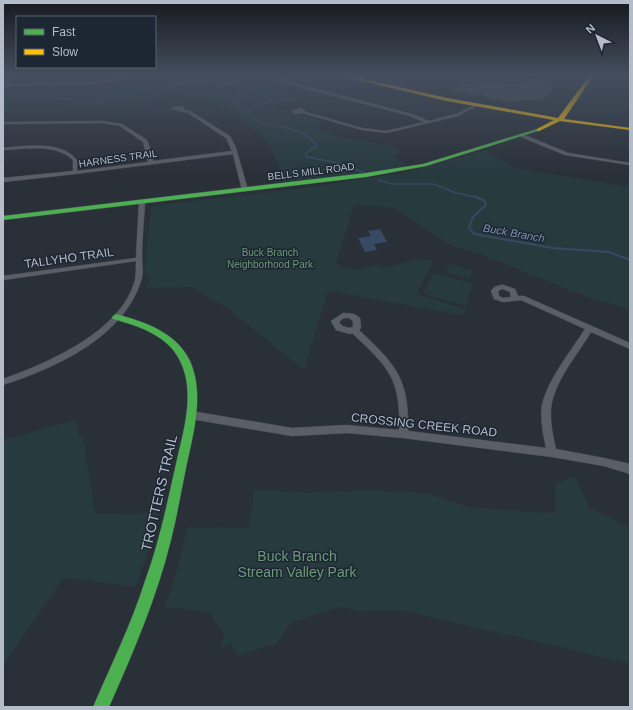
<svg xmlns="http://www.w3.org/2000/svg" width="633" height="710" viewBox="0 0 633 710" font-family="Arial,sans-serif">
  <rect width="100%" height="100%" fill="#2a3038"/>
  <g fill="#273a3e">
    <path d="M197 75H256V85C267 89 286 97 296 97 303 97 307 91 314 92L297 101H282L274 106 285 111 324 121 312 128 347 138 395 146 401 153 393 155 406 165 400 166 404 170 304 183 301 180 284 182C279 170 276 155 269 144 254 124 215 100 191 96L188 98 183 97 186 95C165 92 153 99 137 111L6 112 3 114V93H27L36 86H42L35 93 95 92Z"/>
    <path d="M396 75H438L421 84 406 81Z"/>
    <path d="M442 75 457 76 441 89 427 86Z"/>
    <path d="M488 150V153L515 168 630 187V309L585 296 480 254 452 246 395 208 354 205 336 263C347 272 361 272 373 265L385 268 415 260 434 261 416 294 468 310 460 315 328 291 304 370 227 308 192 287 147 288 150 276 144 272 151 208 160 205 295 189 407 172Z"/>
    <path d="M450 264 473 271 470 278 446 272Z"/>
    <path d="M434 273 474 284 465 306 423 294Z"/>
    <path d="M76 420 79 436H83L95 514 157 513 149 548 136 587 68 578 62 580 3 665V440Z"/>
    <path d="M575 476 589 507 630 528V666L628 663 400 610 360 611 338 607 291 623 276 644 238 655 231 644 220 648 224 634 209 612 165 607 178 567 187 527 249 528 254 489 307 493 370 490 431 494 470 508 555 513V484Z"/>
  </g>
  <path fill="#384963" d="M380 229 387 242 374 244 377 250 365 252 358 238 371 236 368 231Z"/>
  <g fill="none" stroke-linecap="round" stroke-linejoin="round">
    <g stroke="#384963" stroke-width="1">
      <path d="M3 98 52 97 87 102 131 95C140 88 149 89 159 92L175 85 204 81 210 86 229 84 244 92 233 100 236 106 251 115 259 123 291 129"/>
      <path d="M247 114 253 106 278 100"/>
    </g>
    <g stroke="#384963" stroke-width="1.5">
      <path d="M287 128C299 131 310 135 317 146L306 153V157L334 162 363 172"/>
      <path d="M378 180 392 184H433L456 193 480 198"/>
    </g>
    <path stroke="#384963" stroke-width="2" d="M476 197 485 201 486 205 473 217 469 227 474 234 552 248 609 252 630 260"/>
  </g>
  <path fill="#444950" d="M530 79H541L554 86 545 99 508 102 487 98 480 94 478 96 453 90 463 84 499 82 507 84 523 83H526Z"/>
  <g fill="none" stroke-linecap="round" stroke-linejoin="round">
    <g stroke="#484c53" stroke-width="1">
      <g id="street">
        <path d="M15 75H19L7 84 95 82 140 75H149L95 84 3 86 4 83Z"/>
        <path d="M277 75H281L282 79 286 81 412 114 429 121 456 114 474 105 477 106 458 116 386 133 362 130 303 113 295 114 291 111 301 108 306 112 362 128 386 131 424 122 410 116 284 83 279 81Z"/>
        <path d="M178 106 184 107V110L190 111 230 136 236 148 248 190 247 191 242 190 233 154 75 174 3 182V178L73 171V160C56 143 25 149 3 150V148C26 146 60 140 77 160V171L148 162 143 142 120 126 102 123 3 124V122L102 121 122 124 147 140 150 148 153 161 232 151 226 138 188 113 170 109Z"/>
        <path d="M521 135H525L568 153 630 163V165L565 155 521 137Z"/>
        <path d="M142 200 145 202C144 220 142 238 142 257 142 265 144 273 141 281 123 338 55 368 3 385V379C48 363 122 331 135 280 136 274 136 267 136 261L3 280V276L136 258 139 202Z"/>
        <path d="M503 285 515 289 518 296H524L630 343V349L591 332C578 354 553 383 551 409 550 423 553 436 556 449L604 458 630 464V474L604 466 552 457 403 438 347 433 292 436 191 419 188 418 186 415 188 412 191 411 292 428 347 425 399 430C401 378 388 367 352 333L350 334 336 330 331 321 343 313 354 314 360 318 361 328 359 330C396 365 409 378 408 431L546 448C543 434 540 419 542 405 548 379 571 351 585 329L521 300 503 302 494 299 491 291C493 287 498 285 503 285ZM503 289 510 292 511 297 503 298 499 296 498 291ZM344 318H349L353 321V327L349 328 342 326 339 322Z"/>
      </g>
    </g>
    <g stroke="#484c53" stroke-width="1">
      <g id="fast">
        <path d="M537 129 541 130 426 166 366 177 3 220V216L366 173 423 164Z"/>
        <path d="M116 314C145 322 176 332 190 361 205 395 193 434 186 468 181 492 177 516 171 540 157 597 133 653 109 707H93C111 665 131 625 145 581 159 543 167 504 176 464 183 432 196 393 180 361 168 335 138 326 113 319L112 317Z"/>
      </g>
    </g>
    <g stroke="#484c53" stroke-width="1">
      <path id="slow" d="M337 75H345L447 98 558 118 590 75H594L564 119 630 128V130L560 121 539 131H537V129L554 120 447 101Z"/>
    </g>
    <use href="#street" fill="#5a5e66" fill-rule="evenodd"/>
    <use href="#fast" fill="#4caf50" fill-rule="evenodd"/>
    <use href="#slow" fill="#ffc107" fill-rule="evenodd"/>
  </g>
  <linearGradient id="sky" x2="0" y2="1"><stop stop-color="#171a1f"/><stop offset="0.43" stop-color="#444e5e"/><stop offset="1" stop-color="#444e5e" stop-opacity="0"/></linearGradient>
  <rect width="633" height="175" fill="url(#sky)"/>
  <g text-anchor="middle" stroke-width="3" stroke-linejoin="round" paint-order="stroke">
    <g font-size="10" fill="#b4bcc9" stroke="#1d2633">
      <text transform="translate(118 158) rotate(-8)" y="4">HARNESS TRAIL</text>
      <text transform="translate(311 171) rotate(-7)" y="4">BELLS MILL ROAD</text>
    </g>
    <g font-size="10" fill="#6b9a76" stroke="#1d2633">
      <text x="270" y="256">Buck Branch<tspan x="270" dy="12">Neighborhood Park</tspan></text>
    </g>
    <g font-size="11" font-style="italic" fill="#7c92b1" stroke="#1d2633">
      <text transform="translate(514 233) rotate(10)" y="4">Buck Branch</text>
    </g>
    <g font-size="12" fill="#b4bcc9" stroke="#1d2633">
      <text transform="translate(69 258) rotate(-8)" y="4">TALLYHO TRAIL</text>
      <text transform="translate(424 425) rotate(6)" y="4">CROSSING CREEK ROAD</text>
    </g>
    <g font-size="14" fill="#b4bcc9" stroke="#1d2633">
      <text transform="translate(159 493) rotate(-77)" y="5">TROTTERS TRAIL</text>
    </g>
    <g font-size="14" fill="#6b9a76" stroke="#1d2633">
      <text x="297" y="561">Buck Branch<tspan x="297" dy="16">Stream Valley Park</tspan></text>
    </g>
  </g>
  <rect width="633" height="710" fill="none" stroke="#b4bcc9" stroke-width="8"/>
  <rect x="16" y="16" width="140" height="52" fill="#1d2633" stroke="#59626f"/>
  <rect x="24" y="29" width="20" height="6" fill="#4caf50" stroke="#59626f"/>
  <text x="52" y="36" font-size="12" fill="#b4bcc9">Fast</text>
  <rect x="24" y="49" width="20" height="6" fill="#ffc107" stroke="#59626f"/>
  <text x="52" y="56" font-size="12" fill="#b4bcc9">Slow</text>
  <g transform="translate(597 36) rotate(318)" stroke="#1d2633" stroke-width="3" paint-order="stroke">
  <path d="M0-3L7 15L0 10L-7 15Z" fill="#b4bcc9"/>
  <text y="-6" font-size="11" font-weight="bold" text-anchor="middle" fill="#b4bcc9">N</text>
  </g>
</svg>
